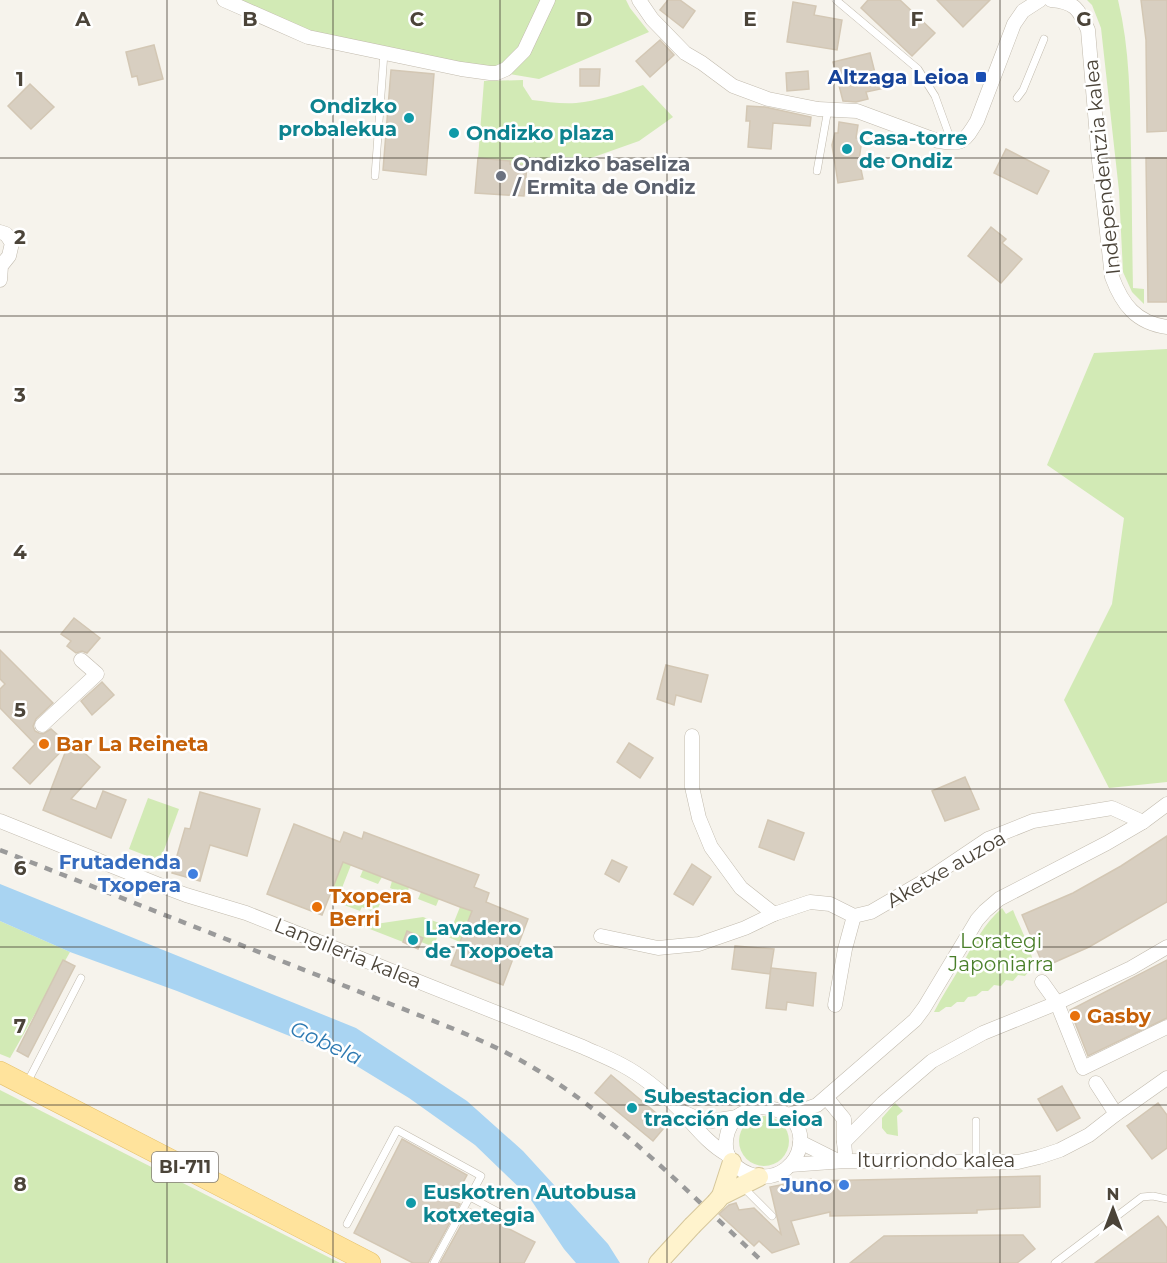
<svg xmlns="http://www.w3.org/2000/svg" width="1167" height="1263" viewBox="0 0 1167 1263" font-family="Montserrat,sans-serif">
  <rect width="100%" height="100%" fill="#f6f3ec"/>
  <g fill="#d2eab5">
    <path d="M224 0H626L630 8 649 32 539 79 384 53 308 37Z"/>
    <path d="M1087 0H1118C1130 49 1130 100 1131 151 1132 196 1132 242 1133 288L1144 289V304L1132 292 1123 272 1119 191 1101 28 1092 5Z"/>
    <path d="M523 80V86L532 100C549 102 567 105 584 102 604 99 624 92 643 85L673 117 639 141 591 158 546 162 527 166 510 164V161L478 158 484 81Z"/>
    <path d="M1167 349V782L1109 788 1064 700 1112 604 1124 518 1047 465 1094 353Z"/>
    <path d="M148 798 179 809 160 861 129 849Z"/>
    <path d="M343 862 351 865 338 898 330 894Z"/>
    <path d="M363 870 382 877 378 884 360 877Z"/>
    <path d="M392 881 409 887 407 895 390 888Z"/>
    <path d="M349 892 380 904 377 910 372 908 371 911 362 907 360 911 344 905Z"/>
    <path d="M421 892 439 899 436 906 418 899Z"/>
    <path d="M460 907 472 911 460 942 448 937Z"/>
    <path d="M1002 908 1006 914 1013 910C1018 923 1032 950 1033 963 1033 968 1028 972 1025 976L1018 975 1013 981 1006 980 1001 986 994 985 988 991H982L976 996 968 997 964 1002H957L951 1007H946L939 1012H934C942 996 952 981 961 966 973 945 984 924 1002 908Z"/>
    <path d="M423 917 442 924 431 954 427 952 429 945 421 942 423 938 408 931 403 942 362 926Z"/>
    <path d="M0 921 70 952 10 1058 0 1054Z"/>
    <path d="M0 1090 340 1263H0Z"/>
    <path d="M895 1103 903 1111 897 1116 898 1136 887 1134 882 1128V1118Z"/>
    <circle cx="764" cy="1141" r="25"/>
  </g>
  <path fill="#a9d4f2" d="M0 884 356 1028 467 1101 523 1151 608 1244 620 1263H576L564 1249 529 1197 475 1145 409 1098 342 1057 177 991 70 952 0 921Z"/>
  <g fill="#d8cfc1" stroke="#d3c7b4" stroke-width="1.5">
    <path d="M668 0H680L695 11 683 28 660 10Z"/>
    <path d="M868 0H900L935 33 912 56 861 8Z"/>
    <path d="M937 0H990L963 27Z"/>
    <path d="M1141 0H1167V131L1147 132 1146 40Z"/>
    <path d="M793 2 816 6 814 15 842 20 837 50 787 42Z"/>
    <path d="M660 40 674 55 650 77 636 61Z"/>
    <path d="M154 45 163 79 139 85 137 76 132 77 126 52Z"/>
    <path d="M870 53 876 77 882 76 885 88 866 92 868 99 856 102 843 101 833 62Z"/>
    <path d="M580 69H600L599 86H580Z"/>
    <path d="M391 70 434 74 426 175 383 170Z"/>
    <path d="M808 71 809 89 787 91 786 73Z"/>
    <path d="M30 84 54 107 31 129 8 106Z"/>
    <path d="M747 106 765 107 811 117 810 126 773 123 771 149 748 147 750 121H746Z"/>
    <path d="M839 122 858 125 856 138 862 139 859 160 863 179 838 183 832 145 835 133H838Z"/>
    <path d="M1006 149 1049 171 1037 194 994 173Z"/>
    <path d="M478 158 510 161V164L527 166 524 196 475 193Z"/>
    <path d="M1146 158H1167V302H1148Z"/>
    <path d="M991 227 1006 239 1002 243 1022 259 1001 283 968 256Z"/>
    <path d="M74 618 100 638 87 653 82 651 76 653 67 646 71 641 61 634Z"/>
    <path d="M0 650 53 703 36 719 33 726 35 731 39 733 43 734 51 729 68 744 30 784 13 768 35 744 0 708V689L5 684 0 679Z"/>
    <path d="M666 665 708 675 701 702 676 695 674 705 657 699Z"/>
    <path d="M102 682 114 695 92 715 81 701Z"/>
    <path d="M70 740 100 767 71 799 96 809 103 791 126 800 111 838 43 810Z"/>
    <path d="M629 743 653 758 640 778 617 762Z"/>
    <path d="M965 777 979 809 945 821 932 791Z"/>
    <path d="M200 792 260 809 247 856 210 845 200 881 172 873 185 828 190 829Z"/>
    <path d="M768 820 804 833 794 860 759 847Z"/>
    <path d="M294 824 340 842 344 832 362 839 364 832 479 875 474 887 489 893 486 902 528 919 503 985 451 965 472 911 460 907 343 862 322 915 267 894Z"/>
    <path d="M1167 836V902L1089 947 1044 967 1022 915 1073 893 1121 866Z"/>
    <path d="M612 860 627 867 619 882 605 874Z"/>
    <path d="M692 864 711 877 693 905 674 894Z"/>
    <path d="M407 931 423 938 418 949 403 942Z"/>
    <path d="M735 946 774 949 770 974 732 969Z"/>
    <path d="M63 960 75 966 28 1057 17 1051Z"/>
    <path d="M1167 960V1018L1088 1056 1070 1010Z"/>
    <path d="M771 968 816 973 813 1006 787 1002 786 1010 766 1008Z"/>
    <path d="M611 1075 668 1123 653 1141 595 1093Z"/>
    <path d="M1062 1086 1080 1118 1057 1131 1038 1099Z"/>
    <path d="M1158 1103 1167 1115V1148L1152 1159 1127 1126Z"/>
    <path d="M402 1139 467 1175 453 1201 460 1204 428 1263H413L354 1233Z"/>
    <path d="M1040 1176V1207L977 1210V1213L830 1216V1212L791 1221 799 1244 772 1253 759 1241 754 1246 719 1214 729 1205 736 1203 739 1210 754 1208 781 1234 770 1187 811 1179V1181Z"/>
    <path d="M470 1209 535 1242 524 1263H440Z"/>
    <path d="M1158 1216 1167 1228V1263H1095Z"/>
    <path d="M1023 1235 1035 1249 1017 1263H850L884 1236Z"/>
  </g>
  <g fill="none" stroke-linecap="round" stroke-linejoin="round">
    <g stroke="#c2bbae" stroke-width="8">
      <g id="lane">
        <path d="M836 0 918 69 935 96 952 143"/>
        <path d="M1017 98 1023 90 1044 39"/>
        <path d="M817 171 828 109"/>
        <path d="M375 176 384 53"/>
        <path d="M27 1083 81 978"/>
        <path d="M976 1121V1163"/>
        <path d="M742 1186 772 1216"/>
        <path d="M470 1197 515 1221"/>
        <path d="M347 1224 397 1130 481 1176 434 1263"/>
        <path d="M1055 1263 1142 1197 1153 1196 1167 1199"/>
      </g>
    </g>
    <g stroke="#c2bbae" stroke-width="15">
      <g id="street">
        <path d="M224 0 308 37 461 69 490 73H497L506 69 524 51 548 0"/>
        <path d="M639 0 652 19 685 53 702 63 733 86 768 99 818 109 857 111 938 141C962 146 965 141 977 121L1014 24 1023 11 1040 0"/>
        <path d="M1051 0C1075 2 1079 9 1088 30L1099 161 1112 277C1122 304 1136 323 1167 327"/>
        <path d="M0 232 6 234 12 243 9 256 1 266 0 280"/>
        <path d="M42 725 97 674 81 660"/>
        <path d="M692 736V787L699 818 711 847 741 888 774 914"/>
        <path d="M0 821 157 884 186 895 246 913 583 1047C596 1053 609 1058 622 1065 643 1076 663 1093 680 1110 695 1126 708 1144 728 1155"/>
        <path d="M601 936 658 948 699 944 745 928 774 914 810 902 830 904 854 916 871 912 933 876 988 839 1033 821 1112 808 1143 822"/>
        <path d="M1042 982 1057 1003 1083 1068 1167 1027"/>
        <path d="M835 1005 845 949 854 916"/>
        <path d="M1096 1083 1116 1114"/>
        <path d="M830 1102 844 1119V1142"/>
        <path d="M759 1107C824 1109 804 1184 756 1176 747 1174 738 1169 732 1162 721 1148 726 1127 738 1116 745 1111 752 1109 759 1107Z"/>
        <path d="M685 1113 703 1121H712L737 1117"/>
        <path d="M787 1115 795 1113 817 1105 915 1020 924 1008 977 920 985 911 999 899 1107 843 1143 822 1167 804"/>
        <path d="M800 1142 838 1161"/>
        <path d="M845 1153 844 1142 883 1103 932 1061 983 1033 1057 1003 1131 968 1167 947"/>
        <path d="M790 1165 845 1161 1018 1162 1039 1157 1060 1150 1089 1135 1116 1114 1167 1078"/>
      </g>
    </g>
    <g stroke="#d6c79b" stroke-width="20">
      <g id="secondary">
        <path d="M721 1196 732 1162"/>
        <path d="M716 1202 721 1196 759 1177"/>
        <path d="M658 1263 692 1226"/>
      </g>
    </g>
    <g stroke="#e6c16a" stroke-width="22">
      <path id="primary" d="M0 1072 370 1263"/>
    </g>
    <use href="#lane" stroke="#fff" stroke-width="7"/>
    <use href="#street" stroke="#fff" stroke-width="14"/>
    <use href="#secondary" stroke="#fff3cd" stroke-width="18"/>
    <use href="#primary" stroke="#ffe39c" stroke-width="21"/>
    <path stroke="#9a9a9a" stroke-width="4.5" stroke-dasharray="8 8" stroke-linecap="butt" d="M0 850 454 1029C485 1042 516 1056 545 1075 626 1127 694 1198 764 1263"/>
    <g stroke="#d6c79b" stroke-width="20" stroke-linecap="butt">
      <path id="secondary-bridge" d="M692 1226 716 1202"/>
    </g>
    <use href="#secondary-bridge" stroke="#fff3cd" stroke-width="18"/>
  </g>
  <path fill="none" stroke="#4b4439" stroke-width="1.5" stroke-opacity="0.55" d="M167 0V1263M333 0V1263M500 0V1263M667 0V1263M834 0V1263M1000 0V1263M0 158H1167M0 316H1167M0 474H1167M0 632H1167M0 789H1167M0 947H1167M0 1105H1167"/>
  <rect fill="#1a4fb4" stroke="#fff" stroke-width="2" x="975" y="71" width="12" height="12" rx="3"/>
  <g fill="#0f9aa8" stroke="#fff" stroke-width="2">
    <circle cx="409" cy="118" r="6"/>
    <circle cx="454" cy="133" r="6"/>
    <circle cx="847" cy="149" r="6"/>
    <circle cx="413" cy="940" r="6"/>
    <circle cx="632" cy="1108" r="6"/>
    <circle cx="411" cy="1203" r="6"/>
  </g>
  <circle fill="#6b7280" stroke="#fff" stroke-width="2" cx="501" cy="176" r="6"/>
  <g fill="#e8710a" stroke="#fff" stroke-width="2">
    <circle cx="44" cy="744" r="6"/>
    <circle cx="317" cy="907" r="6"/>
    <circle cx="1075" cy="1016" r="6"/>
  </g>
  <g fill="#3f7fe0" stroke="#fff" stroke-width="2">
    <circle cx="193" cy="874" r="6"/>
    <circle cx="844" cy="1185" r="6"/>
  </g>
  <g text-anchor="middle" stroke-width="5" stroke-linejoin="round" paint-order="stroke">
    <rect fill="#fff" stroke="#817c74" stroke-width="1.5" x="152" y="1152" width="66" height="30" rx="4.5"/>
    <g font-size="18" font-weight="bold" fill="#4b4439">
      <text x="185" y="1173">BI-711</text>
    </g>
    <g font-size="20" font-weight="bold" fill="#164399" stroke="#fff" text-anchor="end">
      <text x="969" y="84">Altzaga Leioa</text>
    </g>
    <g font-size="20" font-weight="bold" fill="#0d838f" stroke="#fff" text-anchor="start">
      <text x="397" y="113" text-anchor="end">Ondizko<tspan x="397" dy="23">probalekua</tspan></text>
      <text x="466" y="140">Ondizko plaza</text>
      <text x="859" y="145">Casa-torre<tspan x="859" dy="23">de Ondiz</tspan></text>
      <text x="425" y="935">Lavadero<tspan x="425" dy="23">de Txopoeta</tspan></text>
      <text x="644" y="1103">Subestacion de<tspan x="644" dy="23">tracción de Leioa</tspan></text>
      <text x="423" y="1199">Euskotren Autobusa<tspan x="423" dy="23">kotxetegia</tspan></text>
    </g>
    <g font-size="20" font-weight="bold" fill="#5b616d" stroke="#fff" text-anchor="start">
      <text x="513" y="171">Ondizko baseliza<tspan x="513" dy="23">/ Ermita de Ondiz</tspan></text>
    </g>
    <g font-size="20" fill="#4b4439" stroke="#fff">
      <text transform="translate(1102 167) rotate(-96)" y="7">Independentzia kalea</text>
      <text transform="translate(946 869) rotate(-30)" y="7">Aketxe auzoa</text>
      <text transform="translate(348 953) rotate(22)" y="7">Langileria kalea</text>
      <text x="936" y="1167">Iturriondo kalea</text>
    </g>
    <g font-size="20" font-weight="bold" fill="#c56008" stroke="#fff" text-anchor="start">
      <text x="56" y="751">Bar La Reineta</text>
      <text x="329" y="903">Txopera<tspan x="329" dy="23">Berri</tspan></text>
      <text x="1087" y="1023">Gasby</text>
    </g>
    <g font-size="20" font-weight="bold" fill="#366cbe" stroke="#fff" text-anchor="end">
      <text x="181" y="869">Frutadenda<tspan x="181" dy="23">Txopera</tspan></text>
      <text x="832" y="1192">Juno</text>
    </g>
    <g font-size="20" fill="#4a7f2a" stroke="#fff">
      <text x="1001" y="948">Lorategi<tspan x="1001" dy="23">Japoniarra</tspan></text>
    </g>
    <g font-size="21" font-style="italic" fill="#2e7ab2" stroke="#fff">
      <text transform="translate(326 1043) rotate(25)" y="7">Gobela</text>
    </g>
  </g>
  <g font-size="20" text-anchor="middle" font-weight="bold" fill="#4b4439" stroke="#fff" stroke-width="5" stroke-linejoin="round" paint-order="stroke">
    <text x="83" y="26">A</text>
    <text x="250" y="26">B</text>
    <text x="417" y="26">C</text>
    <text x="584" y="26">D</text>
    <text x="750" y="26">E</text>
    <text x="917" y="26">F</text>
    <text x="1084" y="26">G</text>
    <text x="20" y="86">1</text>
    <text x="20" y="244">2</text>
    <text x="20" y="402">3</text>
    <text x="20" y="559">4</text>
    <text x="20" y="717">5</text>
    <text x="20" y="875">6</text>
    <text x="20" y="1033">7</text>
    <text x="20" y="1191">8</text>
  </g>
  <g transform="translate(1113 1209)" stroke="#ffffff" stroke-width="4.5" paint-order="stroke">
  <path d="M0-4.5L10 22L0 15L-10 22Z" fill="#4b4439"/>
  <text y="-9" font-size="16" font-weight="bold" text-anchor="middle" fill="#4b4439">N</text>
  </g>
</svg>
